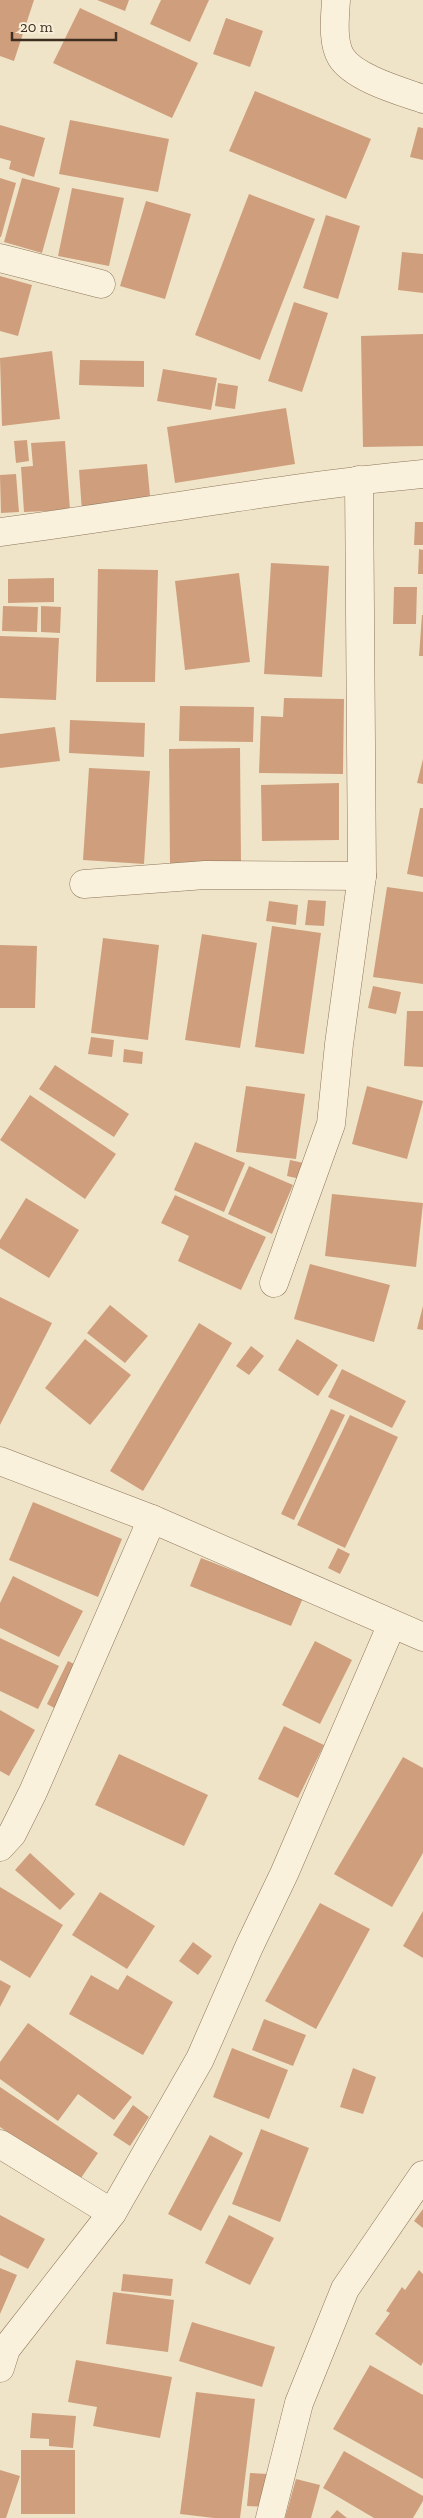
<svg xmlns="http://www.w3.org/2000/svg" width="423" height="2518" viewBox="0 0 423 2518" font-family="'Zilla Slab',serif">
  <rect width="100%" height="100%" fill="#f0e4c8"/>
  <g fill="#cf9f7d">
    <path d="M0 0H34L14 61 0 56Z"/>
    <path d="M97 0H129L125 11Z"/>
    <path d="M161 0H209L190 42 150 24Z"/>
    <path d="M80 8 198 63 172 118 53 63Z"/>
    <path d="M226 18 263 31 250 67 213 54Z"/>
    <path d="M255 91 371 139 346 199 229 151Z"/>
    <path d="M70 120 169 139 158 192 59 174Z"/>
    <path d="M0 125 45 138 34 177 9 169 11 161 0 158Z"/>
    <path d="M418 127 423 128V160L410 157Z"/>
    <path d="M0 178 16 183 1 237H0Z"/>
    <path d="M22 178 60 188 42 253 4 242Z"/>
    <path d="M72 188 124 198 109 266 58 256Z"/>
    <path d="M249 194 315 219 260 360 195 335Z"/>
    <path d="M146 201 191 214 165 299 120 286Z"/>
    <path d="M326 215 360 226 338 299 303 288Z"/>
    <path d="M402 252 423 254V293L398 290Z"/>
    <path d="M0 276 32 285 18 336 0 331Z"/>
    <path d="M294 302 328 313 302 392 268 381Z"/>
    <path d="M423 334V446L363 447 361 336Z"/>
    <path d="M52 351 60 419 2 426 0 358Z"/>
    <path d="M80 360 144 361V387L79 385Z"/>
    <path d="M163 369 217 378 211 410 157 401Z"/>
    <path d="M218 383 238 386 235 409 215 406Z"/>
    <path d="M286 408 295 464 175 483 167 427Z"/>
    <path d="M27 440 29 461 16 463 14 441Z"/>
    <path d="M65 441 70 510 24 512 21 467 33 466 31 443Z"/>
    <path d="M147 464 151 506 82 512 79 470Z"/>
    <path d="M16 474 19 512 1 513 0 475Z"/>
    <path d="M415 522H423V545H414Z"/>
    <path d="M419 549 423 550V574H418Z"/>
    <path d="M271 563 329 566 322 677 264 674Z"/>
    <path d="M98 569 158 570 155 682H96Z"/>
    <path d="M239 573 250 662 185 670 175 581Z"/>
    <path d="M54 578V602L8 603V579Z"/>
    <path d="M394 587H417L416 624H393Z"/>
    <path d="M3 606 38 607 37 632 2 631Z"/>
    <path d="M41 606 61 607 60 633 41 632Z"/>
    <path d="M422 615H423V656H419Z"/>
    <path d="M0 636 59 638 56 700 0 698Z"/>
    <path d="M284 698 344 699 343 774 259 773 261 716 283 717Z"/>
    <path d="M180 706 254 707 253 742 179 741Z"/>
    <path d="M70 720 145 723 144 757 69 753Z"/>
    <path d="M55 727 60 761 0 768V734Z"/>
    <path d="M240 748 241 862 170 863 169 749Z"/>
    <path d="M423 759V784L417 783Z"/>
    <path d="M89 768 150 771 144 864 83 860Z"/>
    <path d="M339 783V840L262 841 261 785Z"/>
    <path d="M420 808H423V877L407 874Z"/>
    <path d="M387 887 423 892V984L373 977Z"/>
    <path d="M308 900 326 901 324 926 305 925Z"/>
    <path d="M269 901 298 905 296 925 266 921Z"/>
    <path d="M272 926 321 933 304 1054 255 1047Z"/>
    <path d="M202 934 257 943 240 1048 185 1040Z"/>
    <path d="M103 938 159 945 148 1040 91 1033Z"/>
    <path d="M0 945 37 946 35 1008H0Z"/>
    <path d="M373 986 401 992 396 1014 368 1008Z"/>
    <path d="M407 1011H423V1067L404 1066Z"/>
    <path d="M91 1037 114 1040 112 1057 88 1054Z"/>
    <path d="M124 1049 143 1052 142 1064 123 1062Z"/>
    <path d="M55 1065 129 1114 114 1137 39 1089Z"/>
    <path d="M246 1086 305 1094 296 1159 236 1152Z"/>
    <path d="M367 1086 423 1101 407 1159 352 1144Z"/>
    <path d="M30 1095 116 1154 85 1199 0 1140Z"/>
    <path d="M195 1142 245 1163 224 1212 174 1190Z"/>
    <path d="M290 1160 308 1164 305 1180 287 1176Z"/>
    <path d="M249 1166 293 1185 272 1234 228 1214Z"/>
    <path d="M332 1194 423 1203 416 1267 325 1256Z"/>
    <path d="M175 1195 266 1237 241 1290 178 1261 189 1236 161 1223Z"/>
    <path d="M26 1198 79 1230 49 1278 0 1248V1240Z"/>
    <path d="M310 1264 390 1285 374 1342 294 1319Z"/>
    <path d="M0 1297 52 1323 0 1425Z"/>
    <path d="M110 1305 148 1336 125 1363 87 1333Z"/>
    <path d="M423 1306V1330L417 1329Z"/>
    <path d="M199 1323 232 1343 143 1491 110 1471Z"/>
    <path d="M85 1339 131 1375 90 1425 45 1388Z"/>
    <path d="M297 1339 338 1365 318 1396 278 1370Z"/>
    <path d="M251 1346 264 1356 249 1375 236 1366Z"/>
    <path d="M342 1369 406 1401 392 1428 328 1397Z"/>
    <path d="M331 1409 345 1415 294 1520 281 1514Z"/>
    <path d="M350 1415 398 1437 345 1548 297 1525Z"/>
    <path d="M33 1502 122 1539 98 1597 9 1560Z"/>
    <path d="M338 1548 350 1554 340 1574 328 1568Z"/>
    <path d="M201 1558 303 1598 291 1626 190 1586Z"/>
    <path d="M13 1576 83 1611 59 1657 0 1628V1603Z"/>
    <path d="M0 1638 59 1666 38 1709 0 1691Z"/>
    <path d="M315 1641 352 1660 320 1724 282 1705Z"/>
    <path d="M68 1661 80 1667 58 1710 47 1704Z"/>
    <path d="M0 1710 35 1730 9 1776 0 1771Z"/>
    <path d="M284 1726 324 1745 298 1798 258 1779Z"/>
    <path d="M119 1754 208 1795 184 1846 95 1805Z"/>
    <path d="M403 1757 423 1768V1853L392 1907 334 1874Z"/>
    <path d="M30 1853 75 1894 60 1910 15 1870Z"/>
    <path d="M0 1887 63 1925 30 1978 0 1960Z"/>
    <path d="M100 1892 155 1926 127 1969 72 1935Z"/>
    <path d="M320 1903 370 1929 316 2029 265 2001Z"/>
    <path d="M423 1911V1958L403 1946Z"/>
    <path d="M193 1942 212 1956 198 1975 179 1961Z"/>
    <path d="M91 1975 118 1990 127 1975 173 2002 143 2055 69 2014Z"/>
    <path d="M0 1980 11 1986 0 2007Z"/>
    <path d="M264 2019 306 2035 293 2066 252 2050Z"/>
    <path d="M28 2023 132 2097 114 2120 78 2094 58 2121 0 2079V2062Z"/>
    <path d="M232 2048 288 2070 269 2119 213 2097Z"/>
    <path d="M353 2068 376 2077 363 2114 340 2107Z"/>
    <path d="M0 2087 98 2153 79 2181 0 2127Z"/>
    <path d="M133 2105 149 2117 130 2146 113 2135Z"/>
    <path d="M261 2129 309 2148 280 2222 232 2204Z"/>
    <path d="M210 2135 243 2153 201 2231 168 2214Z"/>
    <path d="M423 2209V2228L414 2221Z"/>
    <path d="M0 2215 45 2239 28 2269 0 2255Z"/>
    <path d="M229 2215 274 2238 250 2285 205 2263Z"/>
    <path d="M0 2268 17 2275 0 2314Z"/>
    <path d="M419 2270 423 2274V2362L421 2366 375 2334 390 2313 386 2311 402 2287 405 2290Z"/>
    <path d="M123 2274 173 2279 171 2296 121 2291Z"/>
    <path d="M113 2292 174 2300 168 2352 106 2344Z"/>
    <path d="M192 2322 275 2347 262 2387 179 2361Z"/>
    <path d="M76 2360 172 2377 160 2438 93 2426 97 2407 68 2402Z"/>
    <path d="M370 2365 423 2395V2479L333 2429Z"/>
    <path d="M196 2392 255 2399 240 2518H214L180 2514Z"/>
    <path d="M32 2413 76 2416 73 2448 49 2446V2439L30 2438Z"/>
    <rect x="21" y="2450" width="54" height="64"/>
    <path d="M344 2451 423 2496V2501L413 2518H374L323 2488Z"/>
    <path d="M0 2470 20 2476 6 2518H0Z"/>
    <path d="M250 2473 269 2474 266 2507 247 2506Z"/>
    <path d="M296 2479 320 2485 311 2518H285Z"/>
    <path d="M337 2510 347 2518H330Z"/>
  </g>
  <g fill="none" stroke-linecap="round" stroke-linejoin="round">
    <g stroke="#8d765c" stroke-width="29">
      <g id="minor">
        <path d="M336 0C335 17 332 42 341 57 354 78 400 91 423 99"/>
        <path d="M0 258 101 284"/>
        <path d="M0 532C141 514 281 487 423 474"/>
        <path d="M84 884 205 875 362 876"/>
        <path d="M274 1283 331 1124 339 1044 362 876 359 480"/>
        <path d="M0 1461 152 1519 423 1637"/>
        <path d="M0 1847 12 1834 33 1792 152 1519"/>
        <path d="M0 2144 112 2213"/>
        <path d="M0 2368 6 2349 112 2213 200 2059 249 1947 284 1874 392 1624"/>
        <path d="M270 2518 299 2403 345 2289 423 2175"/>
      </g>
    </g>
    <use href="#minor" stroke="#faf1dc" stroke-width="28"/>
  </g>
  <path d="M12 32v8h104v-8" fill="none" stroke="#3d2e20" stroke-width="2.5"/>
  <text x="20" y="32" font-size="15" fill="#3d2e20" stroke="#f7eed8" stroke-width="4" paint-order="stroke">20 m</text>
</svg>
